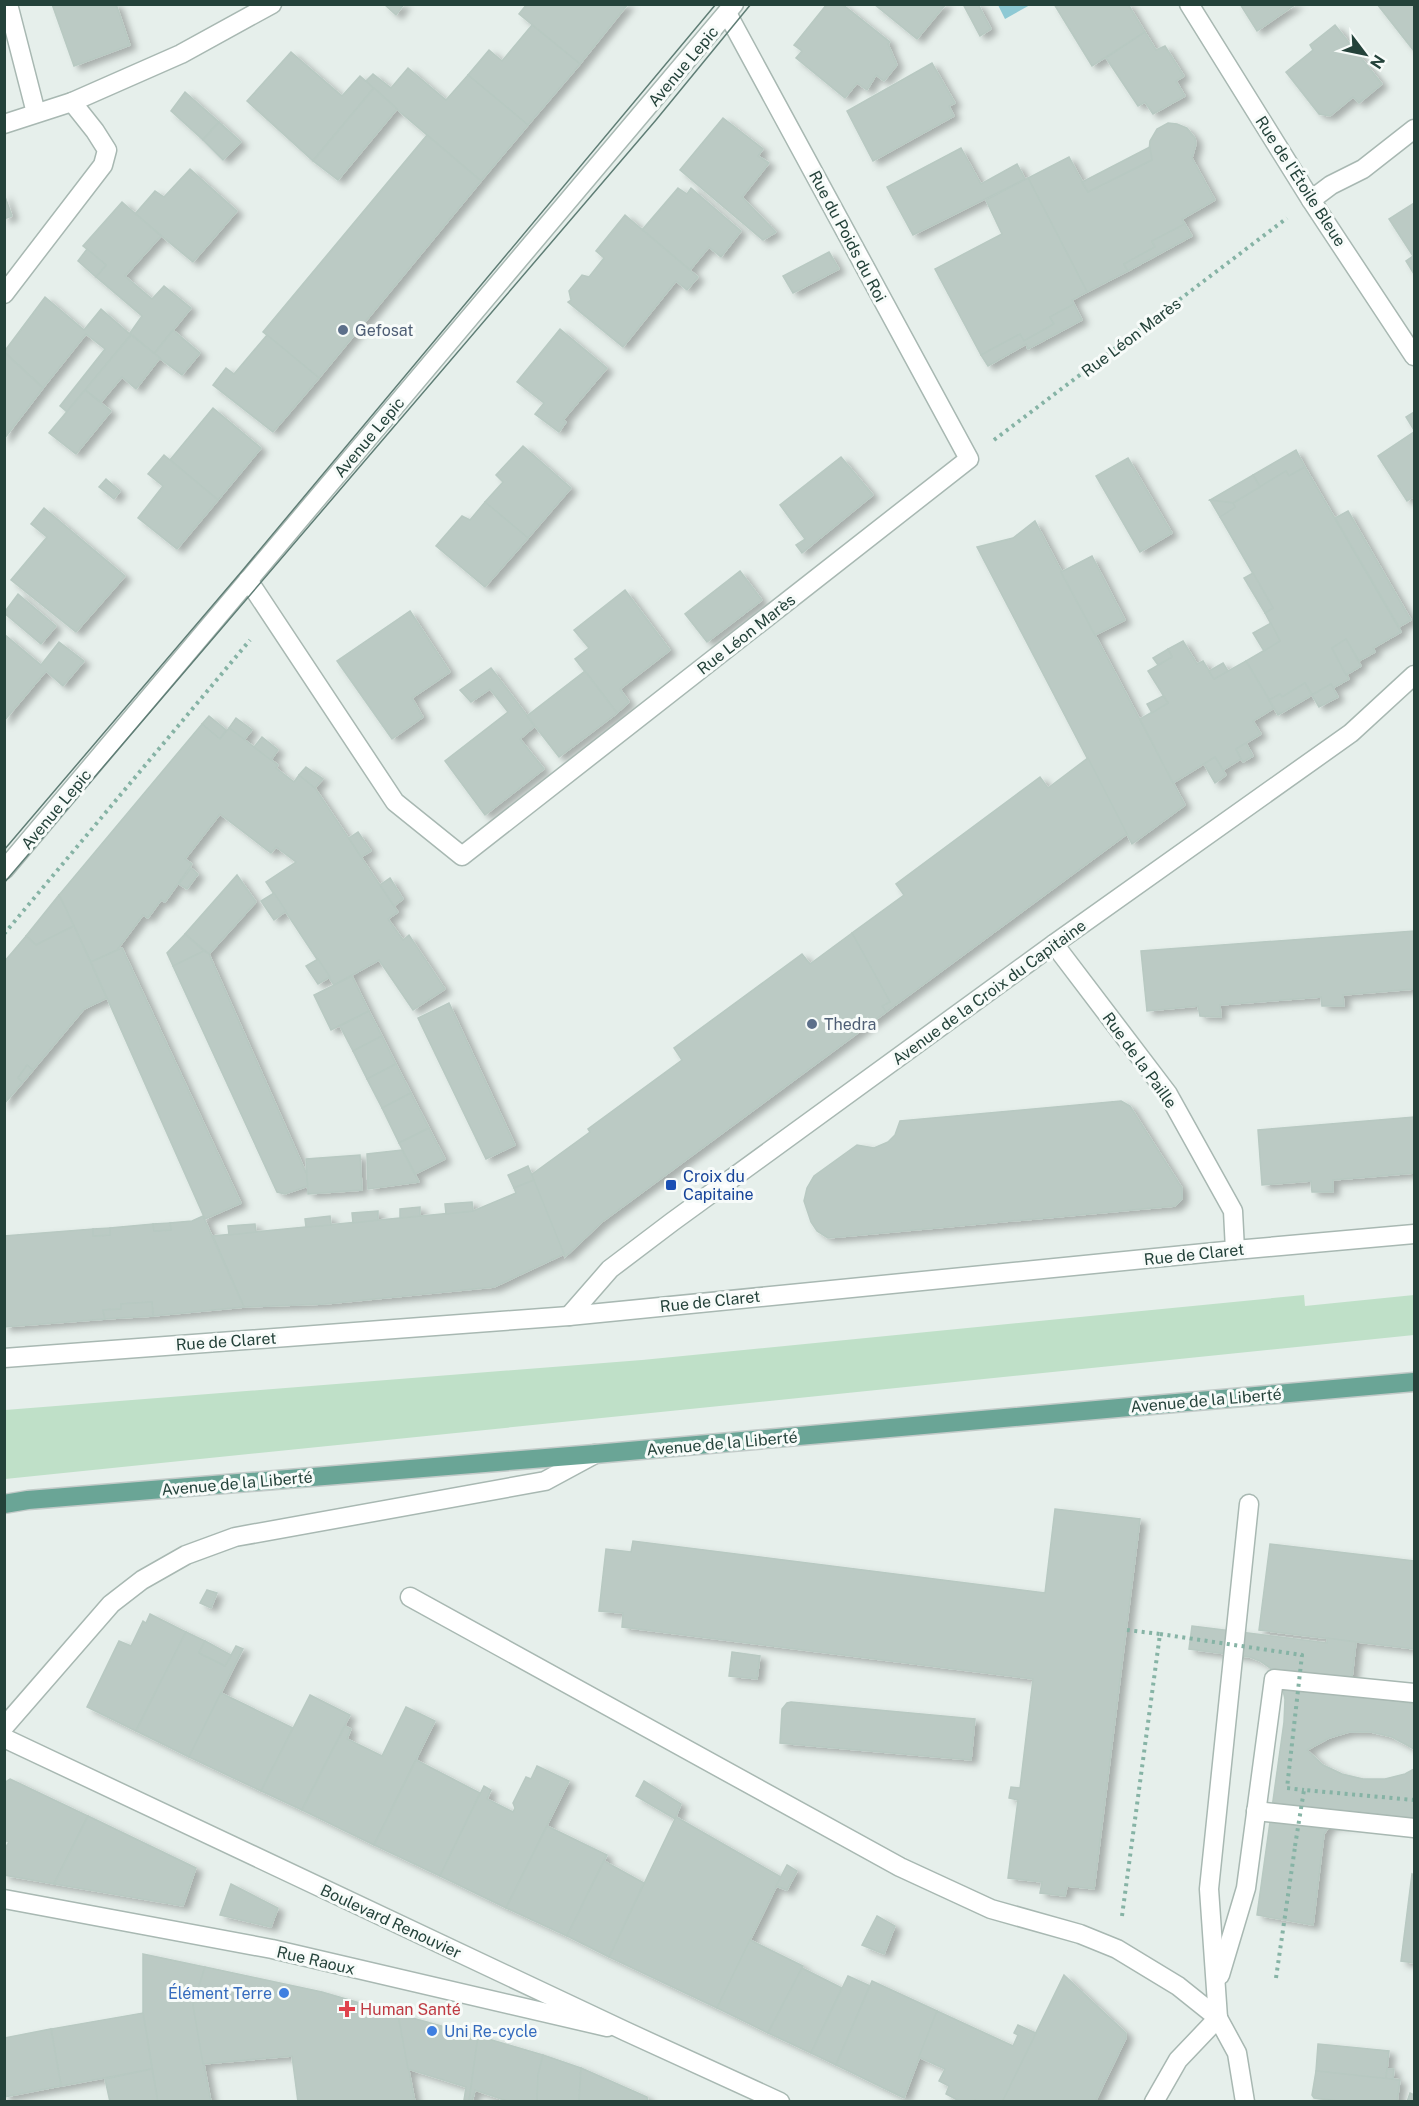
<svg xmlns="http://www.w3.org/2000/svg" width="1419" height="2106" viewBox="0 0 1419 2106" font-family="'Public Sans',sans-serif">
  <defs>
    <filter id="shadow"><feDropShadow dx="6" dy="4" stdDeviation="3" flood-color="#0004"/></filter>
  </defs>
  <rect width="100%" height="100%" fill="#e6efeb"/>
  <path fill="#bfe0c8" d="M1304 1295 1305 1306 1414 1295V1335L5 1479V1410L642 1360Z"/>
  <path fill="#8ec9d4" d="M998 5H1030L1005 19Z"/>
  <g fill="#bbcac4" stroke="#b8c9c2" stroke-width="1.5" filter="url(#shadow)">
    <path d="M52 4H116L130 45 74 66Z"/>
    <path d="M384 4H404L396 15Z"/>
    <path d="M527 4H628L580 64 519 14Z"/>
    <path d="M827 4H842L890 42 888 44 897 65 884 81 876 75 867 90 857 83 845 98 796 58 802 51 794 45Z"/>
    <path d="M874 4H946L917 39Z"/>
    <path d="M963 4H978L991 29 980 36Z"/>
    <path d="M1054 4H1128L1145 32 1092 66Z"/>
    <path d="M1240 4H1296L1257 31Z"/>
    <path d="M1377 4H1414V51Z"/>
    <path d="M532 25 580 64 528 125 468 75 489 50 502 61Z"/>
    <path d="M1335 25 1382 84 1359 103 1353 97 1330 116 1319 114 1286 72 1313 50 1310 45Z"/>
    <path d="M1145 32 1156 50 1165 46 1184 76 1176 81 1185 96 1153 114 1145 102 1138 106 1106 58Z"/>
    <path d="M291 52 342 96 360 76 374 88 313 161 247 101Z"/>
    <path d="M932 63 955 103 949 106 954 116 873 161 847 111Z"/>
    <path d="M408 68 446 100 468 75 528 125 481 181 400 112 366 81 373 74 391 88Z"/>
    <path d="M374 88 397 109 338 180 313 161Z"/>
    <path d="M185 92 219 122 203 140 171 111Z"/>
    <path d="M723 118 763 149 758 156 769 163 742 197 776 232 763 240 680 170Z"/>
    <path d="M219 122 241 142 223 160 203 140Z"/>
    <path d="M1168 123 1177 124 1187 128 1195 138 1196 144 1192 158 1215 200 1182 219 1185 224 1152 241 1155 247 1124 264 1128 271 1087 292 1028 178 1069 157 1088 192 1152 160 1149 151 1150 141 1157 129Z"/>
    <path d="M427 135 481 181 319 378 263 332Z"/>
    <path d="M1150 147 1152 160 1088 192 1082 182Z"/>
    <path d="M961 148 981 184 1017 164 1025 179 913 235 887 187Z"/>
    <path d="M190 169 237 211 193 262 135 214 155 191 164 197Z"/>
    <path d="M1028 178 1087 292 1072 300 1074 304 1050 317 1054 324 1024 341 1020 334 981 355 935 269 1002 234 986 200Z"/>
    <path d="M678 188 687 194 691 188 741 231 721 257 709 247 690 270 642 230Z"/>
    <path d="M4 194 12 216 4 219Z"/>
    <path d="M122 202 161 236 125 276 152 299 164 286 191 308 154 354 130 333 142 316 96 277 106 265 83 246Z"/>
    <path d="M1414 203V274L1406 261 1413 256 1389 219Z"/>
    <path d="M625 215 698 277 687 290 676 281 623 347 568 302 571 300 569 291 582 275 589 277 604 258 596 251Z"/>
    <path d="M1185 224 1192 236 1128 271 1124 264 1155 247 1152 241Z"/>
    <path d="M87 249 106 265 96 277 78 261Z"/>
    <path d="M829 252 839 269 793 293 783 276Z"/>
    <path d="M45 297 84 330 101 309 131 335 67 412 60 406 105 349 86 334 43 388 4 352Z"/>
    <path d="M1074 304 1082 320 1028 349 1026 344 988 366 981 355 1020 334 1024 341 1054 324 1050 317Z"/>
    <path d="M560 329 607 368 563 420 566 422 559 432 535 414 544 403 517 382Z"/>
    <path d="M173 330 200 353 182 375 154 354Z"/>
    <path d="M131 335 160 358 136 389 122 377 101 402 85 390Z"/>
    <path d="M267 335 319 378 273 432 213 385 226 368 234 374Z"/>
    <path d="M4 352 43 388 4 439Z"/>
    <path d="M85 390 111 411 76 454 49 433Z"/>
    <path d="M213 408 261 448 218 500 170 460Z"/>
    <path d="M1414 412V430L1406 417Z"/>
    <path d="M1414 432V496L1407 501 1378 456Z"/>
    <path d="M523 446 571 488 528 538 485 502 503 482 496 475Z"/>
    <path d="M1296 450 1305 467 1289 476 1286 471 1260 487 1253 475Z"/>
    <path d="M164 455 218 500 177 549 138 518 163 486 148 474Z"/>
    <path d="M841 457 873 495 802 553 796 545 805 539 780 505Z"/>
    <path d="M1128 458 1172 533 1140 552 1096 476Z"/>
    <path d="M1305 467 1401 632 1373 648 1375 652 1359 661 1346 639 1332 648 1349 679 1333 688 1331 684 1312 695 1305 683 1282 697 1280 694 1269 700 1246 661 1280 641 1265 613 1273 608 1220 517 1235 507 1233 503 1286 471 1289 476Z"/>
    <path d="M1253 475 1260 487 1233 503 1210 500Z"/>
    <path d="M106 479 120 491 114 499 99 487Z"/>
    <path d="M1210 500 1233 503 1235 507 1220 517Z"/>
    <path d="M485 502 528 538 485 587 436 546 462 516 470 520Z"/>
    <path d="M44 508 125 576 76 632 11 580 47 537 31 524Z"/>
    <path d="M1348 511 1411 620 1399 627 1335 518Z"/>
    <path d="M1035 521 1185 805 1132 844 977 547 1013 538Z"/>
    <path d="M1092 556 1125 620 1095 635 1061 572Z"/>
    <path d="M740 571 762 600 707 642 685 614Z"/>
    <path d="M1253 573 1273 608 1265 613 1244 578Z"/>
    <path d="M625 590 670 650 620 689 629 702 617 713 575 659 589 648 574 630Z"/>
    <path d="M18 594 56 626 41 644 4 613Z"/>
    <path d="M410 611 450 672 412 698 423 717 392 739 337 661Z"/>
    <path d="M1271 623 1280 641 1264 651 1253 633Z"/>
    <path d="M4 634 41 665 59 642 84 661 63 686 46 671 4 721Z"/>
    <path d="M1346 639 1361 666 1346 675 1332 648Z"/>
    <path d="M1183 641 1197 664 1203 661 1214 679 1246 661 1274 708 1253 721 1261 734 1236 749 1241 759 1223 770 1215 757 1173 783 1140 719 1168 703 1148 671 1172 657 1168 649Z"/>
    <path d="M1168 649 1172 657 1158 665 1153 658Z"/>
    <path d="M1223 663 1228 671 1214 679 1209 671Z"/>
    <path d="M491 668 535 726 520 739 544 769 485 815 445 761 508 712 490 689 471 702 460 690Z"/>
    <path d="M585 671 617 713 559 757 527 716Z"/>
    <path d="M1305 683 1312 695 1278 715 1269 700 1280 694 1282 697Z"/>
    <path d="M1331 684 1338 697 1319 707 1312 695Z"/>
    <path d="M1163 696 1168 703 1152 713 1147 704Z"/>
    <path d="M209 716 226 730 220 739 202 724Z"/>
    <path d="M236 718 252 730 244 740 229 728Z"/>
    <path d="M202 724 220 739 229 728 278 765 276 768 294 782 299 775 315 788 398 912 388 919 403 940 409 935 445 989 413 1010 379 960 334 985 266 882 296 862 276 847 271 853 220 814 185 859 192 864 165 902 161 900 148 918 143 915 117 950 91 962 59 895Z"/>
    <path d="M262 737 278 750 271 760 254 747Z"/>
    <path d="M1246 743 1253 756 1243 762 1236 749Z"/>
    <path d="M1215 757 1226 775 1215 783 1204 764Z"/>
    <path d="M1088 758 1127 834 886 1012 882 1006 890 1002 852 933 904 895 896 884 1040 777 1048 788Z"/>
    <path d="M306 767 323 779 315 788 299 775Z"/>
    <path d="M358 832 371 851 361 857 349 838Z"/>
    <path d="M191 868 198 874 187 889 179 884Z"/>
    <path d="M237 875 256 902 209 954 185 934Z"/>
    <path d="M390 878 403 899 394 906 380 885Z"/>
    <path d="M274 893 286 911 274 920 261 901Z"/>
    <path d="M59 895 74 926 36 945 26 936Z"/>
    <path d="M74 926 107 998 84 1009 33 1070 27 1065 18 1078 23 1082 4 1104V962L26 936 36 945Z"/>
    <path d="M1414 931V989L1343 995 1344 1006H1322L1321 997 1220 1005 1221 1017 1200 1016 1198 1006 1147 1011 1141 951Z"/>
    <path d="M852 933 890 1002 882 1006 886 1012 602 1222 565 1257 531 1175 590 1132 588 1129 682 1060 674 1048 802 954 810 964Z"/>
    <path d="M185 934 204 951 173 966 167 953Z"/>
    <path d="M122 948 241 1203 205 1219 91 962Z"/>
    <path d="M204 951 209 954 307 1175 308 1186 285 1194 277 1192 173 966Z"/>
    <path d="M318 959 330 977 318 984 306 966Z"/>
    <path d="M352 976 369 1011 331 1030 314 995Z"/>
    <path d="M449 1003 515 1145 486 1159 418 1018Z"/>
    <path d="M369 1011 382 1036 353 1051 340 1026Z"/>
    <path d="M382 1036 396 1064 367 1079 353 1051Z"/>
    <path d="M396 1064 411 1093 382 1108 367 1079Z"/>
    <path d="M27 1065 33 1070 23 1082 18 1078Z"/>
    <path d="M411 1093 429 1128 399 1143 382 1108Z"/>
    <path d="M1121 1101 1130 1106 1182 1188V1199L1175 1206 828 1238 817 1231 811 1222 804 1201 807 1188 814 1176 857 1145 874 1148 888 1142 895 1135 900 1121Z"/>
    <path d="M1414 1117V1173L1333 1180V1192H1312L1311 1181 1262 1185 1258 1130Z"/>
    <path d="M429 1128 445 1159 415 1174 399 1143Z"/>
    <path d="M402 1150 419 1182 368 1189 367 1154Z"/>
    <path d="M360 1155 362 1190 308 1194 306 1159Z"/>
    <path d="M528 1166 534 1180 514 1188 508 1175Z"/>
    <path d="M534 1180 564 1254 494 1287 325 1304 244 1307 213 1236 473 1211 516 1193 514 1188Z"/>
    <path d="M472 1202 473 1211 446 1214 445 1204Z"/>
    <path d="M420 1207V1216L400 1218V1209Z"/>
    <path d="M378 1211V1220L353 1223 352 1213Z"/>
    <path d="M203 1216 244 1307 153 1316 152 1302 121 1304V1309L103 1310 105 1319 4 1327V1236L93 1229V1236L110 1235V1228L153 1224 154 1231 171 1230 170 1223 192 1221Z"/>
    <path d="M330 1216 331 1225 306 1227 305 1219Z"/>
    <path d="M170 1223 171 1230 154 1231 153 1224Z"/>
    <path d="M255 1224 256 1232 229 1235 228 1226Z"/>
    <path d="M110 1228V1235L93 1236V1229Z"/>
    <path d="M152 1302 153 1316 105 1319 103 1310 121 1309V1304Z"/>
    <path d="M1055 1509 1140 1519 1094 1889 1067 1886 1065 1896 1040 1893 1042 1882 1008 1878 1018 1800 1009 1798 1011 1787 1020 1788 1033 1679 622 1627 623 1613 599 1611 606 1549 631 1552 633 1541 1045 1593Z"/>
    <path d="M1270 1544 1414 1561V1649L1259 1630Z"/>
    <path d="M207 1590 217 1593 211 1608 200 1603Z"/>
    <path d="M150 1614 186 1632 136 1731 87 1707 119 1641 131 1646 143 1621 146 1623Z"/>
    <path d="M1192 1626 1327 1643V1638L1356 1642 1352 1678 1364 1696 1414 1704V1749L1392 1737 1371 1732H1349L1329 1738 1307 1750 1323 1765 1342 1774 1363 1779H1385L1405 1774 1414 1769V1820L1330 1825 1324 1834 1313 1925 1257 1915 1284 1722 1285 1699 1283 1690 1277 1676 1270 1668 1260 1661 1250 1657 1189 1649Z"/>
    <path d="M186 1632 205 1641 199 1653 225 1666 236 1646 243 1649 189 1757 136 1731Z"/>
    <path d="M205 1641 231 1655 225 1666 199 1653Z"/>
    <path d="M732 1652 760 1656 757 1679 729 1676Z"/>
    <path d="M221 1693 293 1728 261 1791 189 1757Z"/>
    <path d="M310 1695 350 1715 302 1810 261 1791Z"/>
    <path d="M791 1702 975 1719 971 1760 780 1743 782 1709 787 1703Z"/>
    <path d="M406 1707 435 1721 374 1845 302 1810 345 1726 351 1729 347 1739 382 1756Z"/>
    <path d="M416 1760 480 1793 440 1876 374 1845Z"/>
    <path d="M537 1766 569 1781 506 1908 440 1876 484 1786 491 1790 487 1799 513 1812 515 1808 513 1803 526 1777 531 1779Z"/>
    <path d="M10 1779 88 1816 54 1884 4 1875V1850L9 1842 4 1840V1783Z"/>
    <path d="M644 1781 681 1804 675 1819 636 1796Z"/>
    <path d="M88 1816 196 1868 183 1906 54 1884Z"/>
    <path d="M676 1817 781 1877 717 2008 609 1957Z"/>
    <path d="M547 1826 607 1855 567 1936 506 1908Z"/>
    <path d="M604 1861 644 1883 609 1957 567 1936Z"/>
    <path d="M787 1865 797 1871 787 1890 776 1886Z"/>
    <path d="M1412 1874 1414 1875V1963L1401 1961Z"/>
    <path d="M231 1884 278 1908 271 1927 220 1915Z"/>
    <path d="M877 1916 895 1926 884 1954 862 1945Z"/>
    <path d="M750 1940 803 1966 768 2033 717 2008Z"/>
    <path d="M143 1954 205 1967 193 2005 211 2102H158L143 2013Z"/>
    <path d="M205 1967 322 1992 398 2014 415 2102H298L292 2056 203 2064 193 2005Z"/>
    <path d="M802 1968 842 1988 811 2053 768 2033Z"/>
    <path d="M1064 1975 1126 2033V2038L1095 2102H1002Z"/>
    <path d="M848 1976 870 1986 836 2065 811 2053Z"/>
    <path d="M872 1981 937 2011 904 2098 836 2065Z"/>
    <path d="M937 2011 1013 2046 1018 2035 1014 2033 1018 2025 1036 2033 1002 2102H979L975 2100 974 2102H961L946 2094 949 2086 939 2081 945 2069 919 2057Z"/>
    <path d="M143 2013 152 2069 61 2086 51 2029Z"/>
    <path d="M398 2014 478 2036 469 2102 464 2100 466 2087 408 2069Z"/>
    <path d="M51 2029 61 2086 4 2097V2038Z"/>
    <path d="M478 2036 543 2055 538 2075 537 2102H510L475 2090 472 2102H469Z"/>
    <path d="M1318 2044 1389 2051 1386 2079 1316 2071Z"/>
    <path d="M543 2055 581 2068 579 2102H537L538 2075Z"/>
    <path d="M581 2068 647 2097 648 2102H579Z"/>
    <path d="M152 2069 158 2102H110L105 2079Z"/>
    <path d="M1387 2069H1394L1393 2079H1386Z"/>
    <path d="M1316 2071 1400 2080 1397 2102H1347L1314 2098 1312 2095Z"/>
    <path d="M1410 2093 1414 2095V2102H1407Z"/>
  </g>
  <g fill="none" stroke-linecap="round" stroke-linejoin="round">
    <g stroke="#a8b8b2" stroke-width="21">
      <g id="service">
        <path d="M410 1597 900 1867 991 1909 1080 1934 1117 1949 1178 1986 1218 2018"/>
        <path d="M4 1727 111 1604 142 1580 186 1555 235 1537 545 1481 595 1454"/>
        <path d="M1256 1811 1414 1828"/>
        <path d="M1220 1975 1246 1888 1274 1679 1414 1693"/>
        <path d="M1218 2018 1209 1889 1249 1504"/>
      </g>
    </g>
    <g stroke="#a8b8b2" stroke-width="21">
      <g id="minor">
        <path d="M8 4 36 113"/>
        <path d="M1189 4 1311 200 1414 356"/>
        <path d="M4 124 72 102 181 54 272 4"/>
        <path d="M1311 200 1331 185 1363 169 1414 129"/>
        <path d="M4 294 103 165 107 150 95 131 72 102"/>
        <path d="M248 580 395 802 462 856 969 459 727 13"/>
        <path d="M4 870 734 4"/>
        <path d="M1054 944 1168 1094 1233 1211 1235 1250"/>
        <path d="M569 1316 610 1269 672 1222 1054 944 1351 733 1414 675"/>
        <path d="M4 1358 569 1316 1235 1250 1414 1234"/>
        <path d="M4 1899 272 1949 607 2027"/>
        <path d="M1154 2102 1178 2060 1218 2018 1237 2053 1245 2102"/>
      </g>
    </g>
    <g stroke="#a8b8b2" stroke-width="21">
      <path id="tertiary" d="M4 1738 625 2031 780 2102"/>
    </g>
    <g stroke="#c2cac8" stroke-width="21">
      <path id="primary" d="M4 1504 28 1500 595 1454 1414 1382"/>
    </g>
    <g stroke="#86b3a5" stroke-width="4" stroke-dasharray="3 4.5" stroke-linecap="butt">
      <path d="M994 440 1287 218"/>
      <path d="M4 934 250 640"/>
      <path d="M1122 1916 1160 1634 1127 1630"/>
      <path d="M1276 1978 1295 1847"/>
    </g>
    <use href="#service" stroke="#fff" stroke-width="18"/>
    <use href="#minor" stroke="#fff" stroke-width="18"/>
    <use href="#tertiary" stroke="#fff" stroke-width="18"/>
    <use href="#primary" stroke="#6aa596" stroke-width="18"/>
    <g stroke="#5f7d75" stroke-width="1.5">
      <path d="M4 850 242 571 716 4"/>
      <path d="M4 883 656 120 751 4"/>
    </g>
    <g stroke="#86b3a5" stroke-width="4" stroke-dasharray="3 4.5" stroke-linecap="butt">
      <path d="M1160 1634 1302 1655 1287 1788 1304 1790"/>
      <path d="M1295 1846 1304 1790 1414 1800"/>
    </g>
  </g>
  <g fill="#5c6f8a" stroke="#f7fbf9" stroke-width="2">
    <circle cx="343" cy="330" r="6"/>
    <circle cx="812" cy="1024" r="6"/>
  </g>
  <rect fill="#1a4fb4" stroke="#f7fbf9" stroke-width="2" x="665" y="1179" width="12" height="12" rx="3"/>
  <g fill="#3f7fe0" stroke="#f7fbf9" stroke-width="2">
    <circle cx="284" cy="1993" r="6"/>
    <circle cx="432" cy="2031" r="6"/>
  </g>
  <path fill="#e0444e" stroke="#f7fbf9" stroke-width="2" d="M344 2000h6v6h6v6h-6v6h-6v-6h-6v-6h6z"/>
  <g text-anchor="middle" stroke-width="6" stroke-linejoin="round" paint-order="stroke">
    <g font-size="16" fill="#24423a" stroke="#f7fbf9">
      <text transform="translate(683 66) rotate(-50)" y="6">Avenue Lepic</text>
      <text transform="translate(1301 181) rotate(57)" y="6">Rue de l'Étoile Bleue</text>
      <text transform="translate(848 236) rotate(62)" y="6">Rue du Poids du Roi</text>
      <text transform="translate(1131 337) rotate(-37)" y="6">Rue Léon Marès</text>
      <text transform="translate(369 437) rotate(-50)" y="6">Avenue Lepic</text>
      <text transform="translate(746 634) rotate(-38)" y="6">Rue Léon Marès</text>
      <text transform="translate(56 809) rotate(-50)" y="6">Avenue Lepic</text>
      <text transform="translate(989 992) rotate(-36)" y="6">Avenue de la Croix du Capitaine</text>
      <text transform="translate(1140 1060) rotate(54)" y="6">Rue de la Paille</text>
      <text transform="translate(1194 1254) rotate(-6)" y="6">Rue de Claret</text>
      <text transform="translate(710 1301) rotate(-6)" y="6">Rue de Claret</text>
      <text transform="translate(226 1341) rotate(-4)" y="6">Rue de Claret</text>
      <text transform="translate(1206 1400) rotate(-5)" y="6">Avenue de la Liberté</text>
      <text transform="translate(722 1443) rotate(-5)" y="6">Avenue de la Liberté</text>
      <text transform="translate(237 1483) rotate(-5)" y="6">Avenue de la Liberté</text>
      <text transform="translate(391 1921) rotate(25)" y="6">Boulevard Renouvier</text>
      <text transform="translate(316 1960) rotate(13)" y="6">Rue Raoux</text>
    </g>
    <g font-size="16" fill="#4e5e75" stroke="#f7fbf9" text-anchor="start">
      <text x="355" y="336">Gefosat</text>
      <text x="824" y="1030">Thedra</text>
    </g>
    <g font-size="16" fill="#164399" stroke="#f7fbf9" text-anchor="start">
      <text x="683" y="1182">Croix du<tspan x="683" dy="18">Capitaine</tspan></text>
    </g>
    <g font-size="16" fill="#366cbe" stroke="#f7fbf9" text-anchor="end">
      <text x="272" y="1999">Élément Terre</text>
      <text x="444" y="2037" text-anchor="start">Uni Re-cycle</text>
    </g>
    <g font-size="16" fill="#be3a42" stroke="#f7fbf9" text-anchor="start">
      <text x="360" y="2015">Human Santé</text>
    </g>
  </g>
  <rect width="1419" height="2106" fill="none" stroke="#24423a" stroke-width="12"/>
  <g transform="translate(1365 54) rotate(122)" stroke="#f7fbf9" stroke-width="4.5" paint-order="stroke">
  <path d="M0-4.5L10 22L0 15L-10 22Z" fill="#24423a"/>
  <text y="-9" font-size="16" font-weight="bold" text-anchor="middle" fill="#24423a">N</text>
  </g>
</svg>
